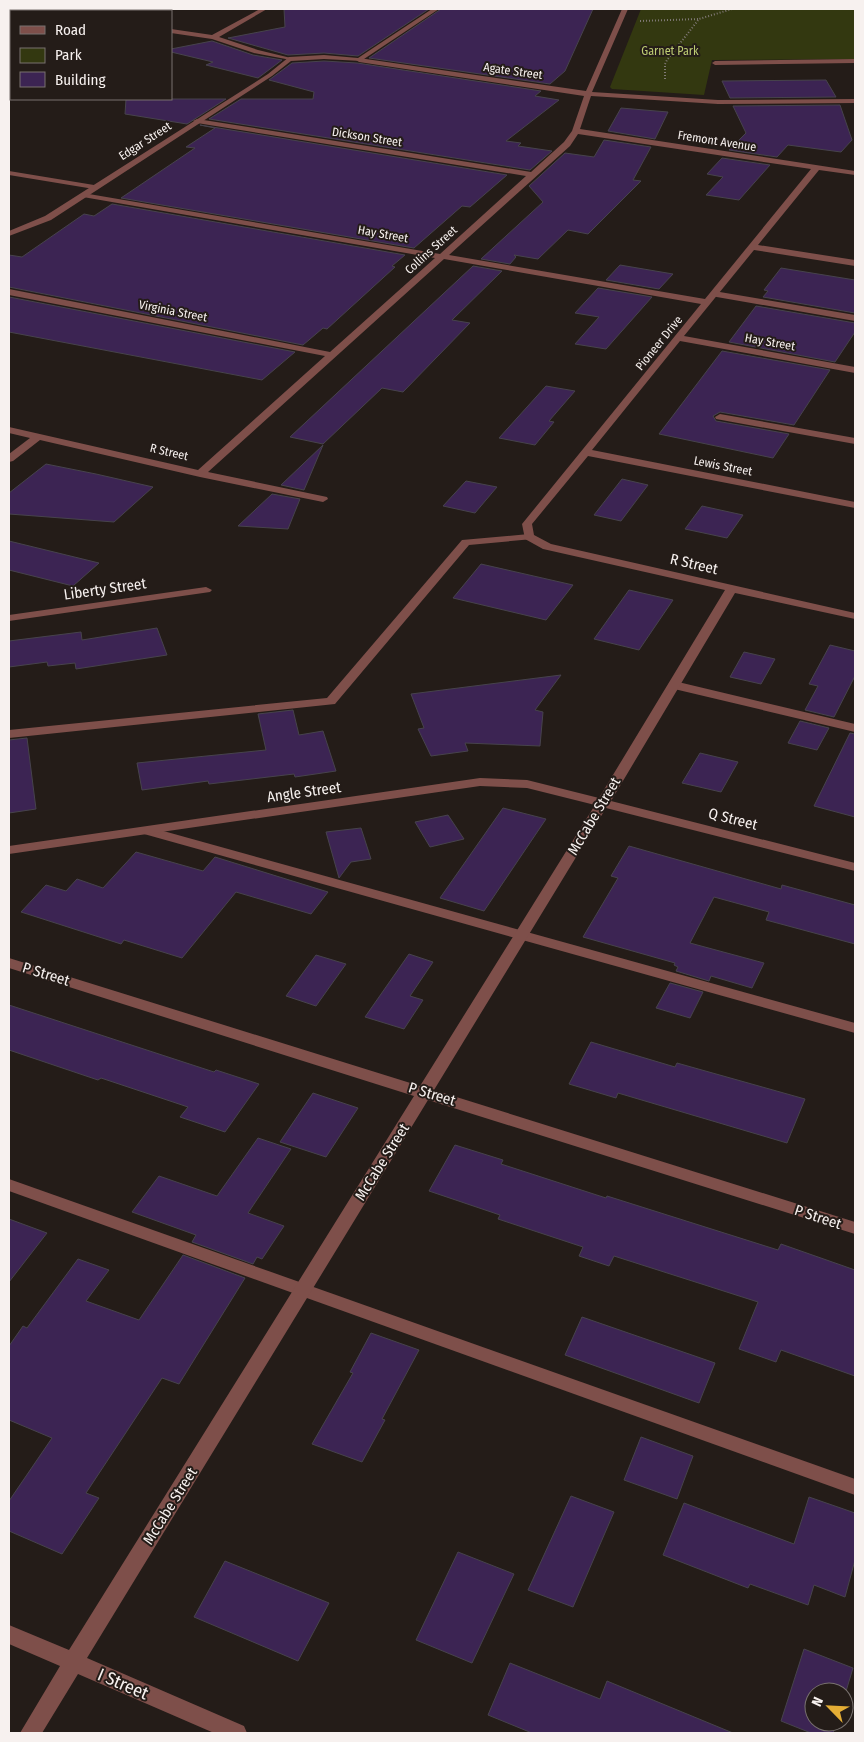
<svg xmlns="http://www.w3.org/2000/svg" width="864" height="1742" viewBox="0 0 864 1742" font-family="'Fira Sans Condensed',sans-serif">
  <rect width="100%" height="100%" fill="#241c18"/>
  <path fill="#333810" d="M641 9H855V59L712 60 704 95 612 89 610 87Z"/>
  <g fill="#3c2453" stroke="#47434c">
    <path d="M284 9H429L358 56 324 53 288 55 228 38 285 27Z"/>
    <path d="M441 9H593L565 71 550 84 369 58Z"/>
    <path d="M212 41 253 55 282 60 258 78 206 65 213 62 171 52V49Z"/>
    <path d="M324 61 357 63 541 91 535 96 559 100 506 141 521 143 518 146 552 151 530 170 209 119 241 99H313L314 92 269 80 292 63Z"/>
    <path d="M826 80 836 97 730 98 722 81Z"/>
    <path d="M126 99H226L187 124 125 114Z"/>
    <path d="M840 105 852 140 841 152 788 145 777 157 729 150 746 133 733 106Z"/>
    <path d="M621 108 668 112 655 139 608 131Z"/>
    <path d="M200 125 507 175 470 207 462 206 414 248 121 198 195 148 186 147 215 128Z"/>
    <path d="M604 140 651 147 633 180 641 181 588 234 568 230 538 259 514 255 516 257 510 264 481 259 543 202 529 186 565 153 594 157Z"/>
    <path d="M722 158 770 165 739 200 706 195 723 177 707 174Z"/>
    <path d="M112 204 405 255 392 266 395 267 327 329 323 328 303 345 9 287V255L22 257 84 214 94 216Z"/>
    <path d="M620 265 673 274 659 289 606 280Z"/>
    <path d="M473 266 502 271 452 320 470 323 403 392 382 388 323 444 290 437Z"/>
    <path d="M781 268 855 280V313L763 297 768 291 764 290Z"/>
    <path d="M598 288 652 297 606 349 575 344 599 317 575 313Z"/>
    <path d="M9 297 295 352 262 380 9 332Z"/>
    <path d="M756 306 855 323V332L835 362 729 342Z"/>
    <path d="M722 351 830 370 794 425 720 412 713 416 716 421 789 434 773 458 659 434Z"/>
    <path d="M546 386 575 391 549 421 554 422 535 445 499 438Z"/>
    <path d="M323 445 304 490 281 485Z"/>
    <path d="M46 464 96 474 153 487 114 522 9 514V493Z"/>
    <path d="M622 479 648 485 621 521 594 515Z"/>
    <path d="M466 481 497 487 475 513 443 506Z"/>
    <path d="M272 494 300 499 288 529 238 526Z"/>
    <path d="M702 506 743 515 727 538 685 529Z"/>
    <path d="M9 541 99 563 73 586 9 570Z"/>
    <path d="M481 564 573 585 546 620 453 598Z"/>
    <path d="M629 590 673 600 639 650 594 639Z"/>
    <path d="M157 628 167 655 76 669 75 663 48 666 47 662 9 667V641L81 632 82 640Z"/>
    <path d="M830 645 855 651V676L834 717 805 710 818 686 809 684Z"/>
    <path d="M744 652 775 659 761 684 730 677Z"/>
    <path d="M561 675 535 710 543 712 540 746 465 743 468 751 431 756 418 729 424 728 411 694Z"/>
    <path d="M293 710 299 735 323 731 336 771 295 777 294 774 209 784 208 781 142 790 137 763 266 750 258 714Z"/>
    <path d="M800 721 829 728 817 750 788 743Z"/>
    <path d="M850 733 855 734V817L814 806Z"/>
    <path d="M27 738 36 809 9 813V740Z"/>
    <path d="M700 753 738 762 721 792 682 783Z"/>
    <path d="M503 808 546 819 484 911 440 898Z"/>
    <path d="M448 815 464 839 430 847 415 822Z"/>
    <path d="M361 828 371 859 351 862 339 878 326 832Z"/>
    <path d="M629 846 781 889 782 885 855 905V944L766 920 769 912 714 897 690 943 764 963 752 988 711 976 709 981 676 971 678 967 674 965 675 963 583 937 618 878 611 876Z"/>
    <path d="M136 852 203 871 215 857 328 892 311 914 236 892 182 958 124 940 121 944 21 912 46 885 66 891 77 879 103 888Z"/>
    <path d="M409 954 433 962 410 996 423 1000 404 1029 365 1017Z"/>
    <path d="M316 955 346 964 316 1006 286 996Z"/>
    <path d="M670 983 703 992 690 1018 656 1008Z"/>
    <path d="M9 1005 214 1072 216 1070 259 1084 225 1132 180 1117 188 1107 101 1078 98 1080 9 1050Z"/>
    <path d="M591 1042 675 1067 677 1063 805 1099 787 1143 618 1093 616 1098 569 1084Z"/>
    <path d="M313 1093 358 1108 326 1157 280 1142Z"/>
    <path d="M258 1138 291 1149 248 1213 284 1226 262 1259 257 1257 253 1264 192 1242 196 1235 132 1212 159 1176 217 1196Z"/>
    <path d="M455 1145 503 1160 501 1164 606 1198 607 1196 778 1250 781 1244 855 1270V1376L781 1350 776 1362 739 1349 758 1302 614 1256 609 1266 579 1256 583 1247 498 1219 500 1215 429 1191Z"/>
    <path d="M9 1219 47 1233 9 1282Z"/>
    <path d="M183 1255 245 1278 179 1384 162 1378 86 1493 99 1498 62 1554 9 1531V1501L52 1438 9 1420V1346L23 1326 27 1328 78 1259 109 1270 86 1301 139 1320Z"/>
    <path d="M582 1317 715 1363 699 1403 565 1355Z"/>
    <path d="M371 1333 419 1350 382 1419 385 1420 362 1462 312 1444 353 1373 350 1372Z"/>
    <path d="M641 1437 693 1456 677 1499 624 1480Z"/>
    <path d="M571 1496 614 1512 573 1607 528 1590Z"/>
    <path d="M809 1497 855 1513V1560L845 1597 814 1585 808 1605 750 1584 748 1588 663 1555 684 1503 794 1544Z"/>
    <path d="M458 1552 514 1574 472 1663 416 1640Z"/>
    <path d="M225 1561 329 1603 298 1661 194 1617Z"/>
    <path d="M804 1649 853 1668 844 1698V1692H814V1722H837L833 1733H811L781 1721Z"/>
    <path d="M510 1663 600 1699 607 1681 733 1733H532L488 1715Z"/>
  </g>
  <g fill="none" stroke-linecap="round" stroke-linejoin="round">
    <g stroke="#807976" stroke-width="2" stroke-dasharray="1 2" stroke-linecap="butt">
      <path d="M640 21 699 19"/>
      <path d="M665 79V64L667 60 699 19 732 9"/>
    </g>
    <g fill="#7e4f4a" fill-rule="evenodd">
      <path d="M855 59V63L715 65 712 63 715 61Z"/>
      <path d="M714 291 855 315V321L711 296 710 294Z"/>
      <path d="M720 414 855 438V444L716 419 715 417Z"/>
      <path d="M529 534 534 537 533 539 469 545 335 704 9 738V730L327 698 462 540Z"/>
      <path d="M674 681 855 724V732L670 688 668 685 670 682Z"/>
      <path d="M149 827 855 1023V1033L144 834 142 831 144 828Z"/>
      <path d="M9 1179 855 1479V1495L9 1191Z"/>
    </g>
    <g fill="#7e4f4a" fill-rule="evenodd">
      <path d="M9 9H25L31 11H9Z"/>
      <path d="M260 9H267L219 37 258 50 291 58V60L254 53 212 39 171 33V29L212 35Z"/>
      <path d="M622 9H628L592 92 718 100 855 99V103L718 104 591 96 580 129 855 171V175L819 170 758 245 855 260V266L754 250 684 336 855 367V373L680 341 592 450 855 502V508L588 456 532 524 534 535 551 544 855 613V619L735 593 611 801 855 863V871L606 808 434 1090 855 1222V1234L428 1100 87 1658 244 1726 247 1733H214L78 1674 42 1733H20L60 1666 9 1644V1625L69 1650 414 1096 9 968V958L420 1086 595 805 527 788 480 786 9 854V846L480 778 527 780 599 798 725 590 543 549 525 539 522 524 701 304 444 259 208 472 327 497 328 499 323 502 200 477 40 440 13 461 9 462V454L30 438 9 433V427L198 470 325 356 9 295V289L330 352 435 258 83 197 79 195 83 193 440 254 526 176 197 123 193 121 197 119 531 172 564 142 572 131 584 96 359 62 356 60 359 58 586 91ZM578 134 811 169 705 299 449 255 570 146Z"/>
      <rect x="9" y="90" width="2" height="5"/>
      <path d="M9 171 94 185 98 187 94 189 9 175Z"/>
      <path d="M206 587 212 590 210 592 9 621V615Z"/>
    </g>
    <path fill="#7e4f4a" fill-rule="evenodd" d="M432 9H439L361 61 324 59 291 61 272 76 51 220 9 236V231L45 216 268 74 289 57 324 55 358 58Z"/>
  </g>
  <g text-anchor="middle" stroke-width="4" stroke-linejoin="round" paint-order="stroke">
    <g font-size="12" fill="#becc73" stroke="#241c18">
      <text x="670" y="55">Garnet Park</text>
    </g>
    <g font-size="12" fill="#f7f1ef" stroke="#241c18">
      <text transform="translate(513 71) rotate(8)" y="4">Agate Street</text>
      <text transform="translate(367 137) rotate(9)" y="4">Dickson Street</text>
      <text transform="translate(145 141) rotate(-33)" y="4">Edgar Street</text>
      <text transform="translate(717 141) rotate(9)" y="4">Fremont Avenue</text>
      <text transform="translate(383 234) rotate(10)" y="4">Hay Street</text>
      <text transform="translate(431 250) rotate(-42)" y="4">Collins Street</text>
      <text transform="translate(173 311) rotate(11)" y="4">Virginia Street</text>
      <text transform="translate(770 342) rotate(10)" y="4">Hay Street</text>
      <text transform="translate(659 343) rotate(-51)" y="4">Pioneer Drive</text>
      <text transform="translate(169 452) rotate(13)" y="4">R Street</text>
      <text transform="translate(723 466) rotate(11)" y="4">Lewis Street</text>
    </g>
    <g font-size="15" fill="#f7f1ef" stroke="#241c18">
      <text transform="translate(694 564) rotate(13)" y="5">R Street</text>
      <text transform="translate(105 589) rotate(-8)" y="5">Liberty Street</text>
      <text transform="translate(304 792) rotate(-8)" y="5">Angle Street</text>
      <text transform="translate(594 816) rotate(-59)" y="5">McCabe Street</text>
      <text transform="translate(733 819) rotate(14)" y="5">Q Street</text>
      <text transform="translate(46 974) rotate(17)" y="5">P Street</text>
      <text transform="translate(432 1094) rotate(17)" y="5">P Street</text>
      <text transform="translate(382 1162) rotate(-58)" y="5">McCabe Street</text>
      <text transform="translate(818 1217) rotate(18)" y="5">P Street</text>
      <text transform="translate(170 1506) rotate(-58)" y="5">McCabe Street</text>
    </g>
    <g font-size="18" fill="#f7f1ef" stroke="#241c18">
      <text transform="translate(123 1684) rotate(23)" y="6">I Street</text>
    </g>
  </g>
  <rect width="864" height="1742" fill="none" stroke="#f7f1ef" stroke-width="20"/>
  <rect x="10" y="10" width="162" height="90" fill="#241c18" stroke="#78716e"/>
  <rect x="20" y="26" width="25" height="8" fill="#7e4f4a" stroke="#78716e"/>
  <text x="55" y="35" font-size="15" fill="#f7f1ef">Road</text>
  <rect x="20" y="48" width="25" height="15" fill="#333810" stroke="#78716e"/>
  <text x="55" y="60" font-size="15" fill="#f7f1ef">Park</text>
  <rect x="20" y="72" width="25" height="15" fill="#3c2453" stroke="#78716e"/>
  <text x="55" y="85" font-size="15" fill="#f7f1ef">Building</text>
  <g transform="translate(829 1707) rotate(294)"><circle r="24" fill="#241c18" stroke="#78716e"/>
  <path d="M0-4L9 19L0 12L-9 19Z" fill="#e4ad35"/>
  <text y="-8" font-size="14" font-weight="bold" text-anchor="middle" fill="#f7f1ef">N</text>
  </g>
</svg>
